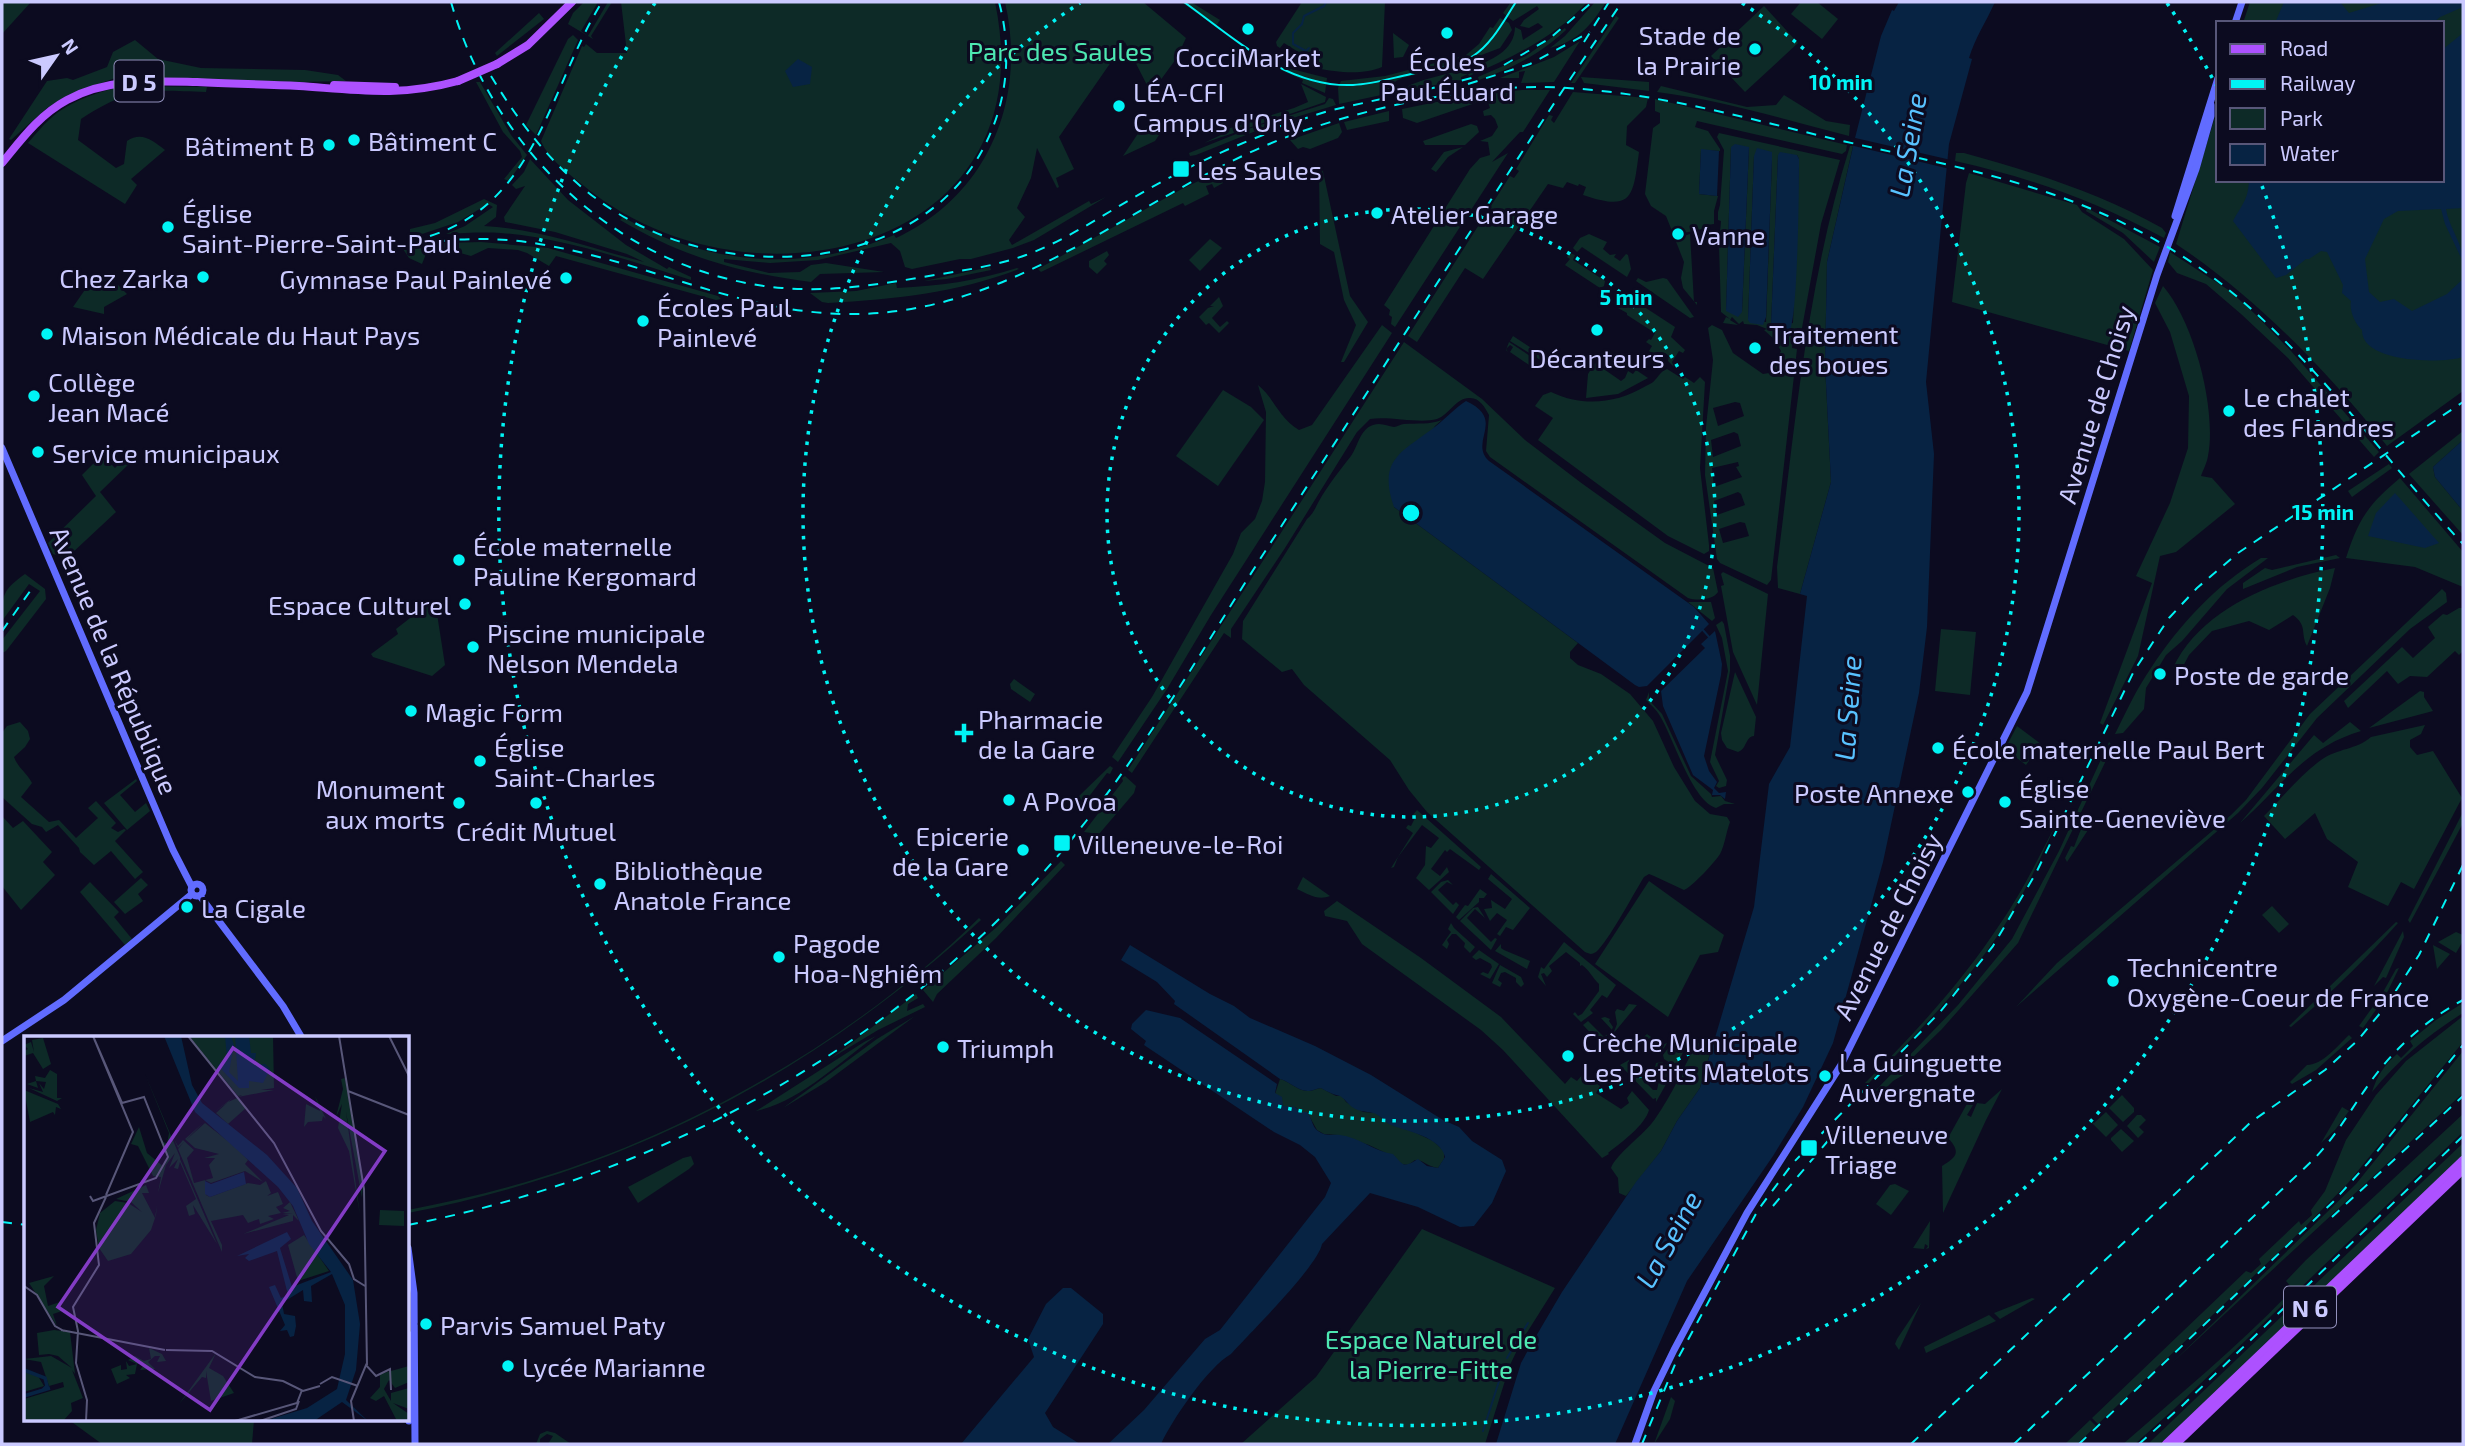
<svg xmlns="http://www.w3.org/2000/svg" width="2465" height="1446" font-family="'Exo 2',sans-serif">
<rect width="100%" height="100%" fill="#0c0b20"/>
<g fill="#0d2a27" fill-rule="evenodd">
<path d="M2 2H31L2 34Z"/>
<path d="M584 2H598L581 31 588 36 608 2H612L591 36 593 39 568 24 573 13Z"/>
<path d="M621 2H995C1047 248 758 318 593 193 578 181 548 160 541 141L582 46 584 47 586 44 597 53H627Z"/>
<path d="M1005 2H1143L1186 38 1176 59 1154 89 1150 91 1125 42 1059 137 1074 169 1056 178 1059 187 1057 188 1037 148 1031 178 1017 208 1025 217 1009 240 1012 245 1089 201 1091 204 1106 197 1034 240 1013 248 971 259H960L912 269 905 267 900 251 891 243 818 260 770 263 724 259V262L769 273 800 272 811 265 826 263 884 272 820 274 811 282C740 273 683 257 620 220L623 217C707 266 805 273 894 235L896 238C989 195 1027 98 1005 2Z"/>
<path d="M1181 2H1191L1220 20 1216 26Z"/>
<path d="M1302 2H1385L1382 67C1358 78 1310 70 1287 58L1289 56 1319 66 1298 57 1300 53 1284 43 1280 48 1277 46 1276 42Z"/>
<path d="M1511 2H1587C1556 37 1511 58 1469 76L1468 74 1461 77V80L1399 92C1426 69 1514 74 1515 27L1521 30 1523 40 1543 27 1538 23 1529 28 1520 26 1524 20 1539 9 1537 6 1513 21 1503 13Z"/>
<path d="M1595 2H1606C1591 25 1579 41 1550 48L1565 36Z"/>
<path d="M1801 2H1817L1838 19 1822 39 1791 14Z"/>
<path d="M2250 2H2463V391L2387 446C2326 370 2257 298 2176 244L2218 107V180H2442V23H2243Z"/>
<path d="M1764 6 1798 43 1745 92 1711 56Z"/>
<path d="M539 13 544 19 497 56 495 53Z"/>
<path d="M1616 16 1619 18 1575 83H1571Z"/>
<path d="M1500 18 1509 23 1512 30 1500 48 1455 65 1402 78 1396 81 1386 94 1339 104 1338 88 1341 81 1385 76 1466 55 1479 44 1490 27 1493 28Z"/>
<path d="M1565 28 1566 30C1540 54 1513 68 1479 80L1478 77 1526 56Z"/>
<path d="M1393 33 1409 45 1403 57 1394 58Z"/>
<path d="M573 35 578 40 536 135 526 125 568 39Z"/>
<path d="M135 40 158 59 201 68 305 70 338 75 346 81 300 82 118 77 68 95 47 108 11 140 9 139 47 81 67 78 73 80 107 67 113 52Z"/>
<path d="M1580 41 1554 82 1521 83 1525 71 1519 72V78H1500L1554 57Z"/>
<path d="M1284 67 1327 78 1325 93 1302 83 1303 80 1281 70Z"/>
<path d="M1581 77 1649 82V91L1584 83Z"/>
<path d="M476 82H480L511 135 527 155 509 181 504 179 522 157 520 151 503 132Z"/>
<path d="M1301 84 1326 97 1325 102 1204 143 1225 133 1224 130 1294 108 1308 102Z"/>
<path d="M125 86 207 87 206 92C148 90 131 86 81 119L78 140 116 168 124 164 127 141C142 131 153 141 165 150L131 179 137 185 125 204 28 143C35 135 42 126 50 119 69 101 100 91 125 86Z"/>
<path d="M1661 86 1747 107 1776 105 1784 95 1826 121 1850 125 1849 136C1786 120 1722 100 1657 92Z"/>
<path d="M1522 90H1550L1523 132H1520L1492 162 1508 153 1395 327 1391 324 1392 317 1389 315 1390 310 1384 305 1470 169 1480 158 1490 155 1488 142 1480 141 1492 136 1498 127 1495 119 1491 115 1484 116 1483 111 1490 108 1487 99 1417 123 1403 118 1402 109 1471 95Z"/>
<path d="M1573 92 1648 98 1646 107 1627 126 1626 145 1639 152C1633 197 1633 212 1583 195L1586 187 1579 184 1578 186 1567 182 1563 188 1548 184 1483 279 1465 268 1417 342 1408 336 1510 176 1514 178 1519 171 1516 169 1549 115 1553 116 1551 120 1554 123Z"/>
<path d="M1329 98 1333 99 1336 105 1273 124 1196 155 1190 156 1189 153 1251 128 1325 104Z"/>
<path d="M1655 99 1847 145 1846 151 1842 154 1697 121 1695 127 1708 131 1720 149V151L1701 150 1699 194 1718 196 1714 211V224L1706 225V230L1702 229 1679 234 1678 232 1674 236 1666 216 1651 206 1645 194 1653 128 1660 123V113L1655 111Z"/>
<path d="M1389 111V121L1347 130 1344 122Z"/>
<path d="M1339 123 1342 132 1338 138 1310 149 1303 147 1298 149 1290 140Z"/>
<path d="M1471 124 1477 126 1479 132 1465 145H1425L1423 141Z"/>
<path d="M1146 126 1159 135 1155 141 1123 156 1141 129 1143 131Z"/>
<path d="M1719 133 1840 160 1821 224 1800 339 1793 338 1792 348 1797 349 1771 580 1767 585 1720 563 1717 559 1705 475 1706 427 1713 360 1708 328 1712 325 1722 330 1733 353 1763 374 1769 373 1781 351 1774 339 1764 330 1767 329 1757 325 1744 324 1743 321 1739 324 1732 317 1730 320 1738 325 1723 323 1726 317 1730 319 1721 312 1719 245 1721 221 1718 220V212L1720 205 1724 150 1717 137ZM1731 147H1749L1742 312 1726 311ZM1778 155H1797L1799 159 1793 323 1771 326ZM1754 156 1772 160 1766 322 1748 320ZM1735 402 1740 403 1744 416 1718 426 1713 408ZM1734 432 1738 434 1741 446 1713 457 1711 440ZM1738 462 1739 466 1736 467 1742 477 1714 487 1712 468ZM1738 492 1741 494 1745 505 1717 515 1714 501ZM1740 522 1745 523 1749 536 1723 543 1719 529Z"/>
<path d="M1850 146H1853L1827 262 1825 364 1831 482 1800 594 1778 588 1777 567C1795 426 1807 282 1850 146Z"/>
<path d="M1463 147 1448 157 1436 172 1431 169 1444 152Z"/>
<path d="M1956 153H1964C2033 172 2099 193 2162 228L2166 233 2164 238C2094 201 2032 178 1955 161Z"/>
<path d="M530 159 568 200 626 245 667 269 669 267 691 277V280C630 261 565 238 501 233 483 232 464 233 446 234L465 226 493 207 488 204 458 222 410 238V229L435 223 484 199 497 205 496 217 484 226C540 229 590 248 644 262L627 254 555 232 505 222 504 217 525 186 516 189 512 185 524 172Z"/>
<path d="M1322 167 1350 296 1368 322 1344 362H1341L1356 325 1344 300 1334 252 1320 244 1319 169Z"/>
<path d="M1217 172 1223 183 1214 188 1212 184 1206 186 1209 194 1185 206 1183 203 1041 272 1038 269 1180 190Z"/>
<path d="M1969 173 2077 205 2082 212 2124 239 2153 270 2129 351 1952 302 1966 183Z"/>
<path d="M2087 208 2160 247 2154 262 2123 233 2086 211Z"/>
<path d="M1589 234 1607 242 1603 249 1610 255 1616 254 1614 257 1620 261 1626 254 1628 255 1631 269 1627 277 1582 247 1577 252 1573 248 1580 238Z"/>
<path d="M1690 234 1694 302H1697V305L1683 288 1681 278 1684 262 1675 239Z"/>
<path d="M1210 239 1222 248 1200 271 1189 260Z"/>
<path d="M481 242 548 248 718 296 721 299 716 300 556 256 549 266 527 253 518 250 488 248 471 256 453 251 426 254 422 264 409 258 403 249 446 243Z"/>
<path d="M1107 251 1109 255 1104 261 1107 264 1097 274 1089 267V261Z"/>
<path d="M2170 252 2230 291 2255 314 2291 351 2379 452 2374 457 2288 358 2241 314 2206 284 2177 273 2168 262Z"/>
<path d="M1570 253 1575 255 1573 260 1605 281 1604 286 1600 288 1565 265 1570 259 1567 257Z"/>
<path d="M990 267 991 270 947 279 924 281Z"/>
<path d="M1017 268 1019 269C956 293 895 299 828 303L822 302 810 293 856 291 896 283 897 288C940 286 976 281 1017 268Z"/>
<path d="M103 277 114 288 118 285 127 294 104 307V314L73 307 91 281 96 284Z"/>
<path d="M1638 278 1646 282 1663 278 1667 279 1694 317 1690 318 1636 281Z"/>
<path d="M2163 286C2194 322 2217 409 2208 456 2207 463 2203 470 2201 476L2212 478 2235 504 2176 552 2160 556 2138 656 2103 725 2100 723 2152 583 2136 576 2170 503 2188 448 2189 396 2170 332 2155 303Z"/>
<path d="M1626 295 1675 327 1671 337 1685 350 1683 353 1679 351 1672 362 1674 367 1668 361 1669 356 1665 353 1661 359 1649 351 1652 346 1646 342 1649 339 1651 340 1655 333 1627 315V313L1618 308 1619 305 1616 303 1620 297 1623 299Z"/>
<path d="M1219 297 1223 306 1212 318 1220 327 1227 321 1229 323 1219 333 1209 323 1206 325 1199 317 1208 308 1214 306H1210Z"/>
<path d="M1382 325 1392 333 1211 615 1167 689 1118 762 1112 757 1152 697 1233 554 1241 533 1255 519 1262 501 1265 482 1266 412 1258 385C1275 399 1278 417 1299 430L1312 425Z"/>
<path d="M1513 336 1536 351 1535 353 1543 357 1542 361 1510 341Z"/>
<path d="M1404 342 1482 399 1525 440 1580 482 1665 543 1713 568 1718 592C1713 600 1697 601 1688 598L1490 457 1486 451 1489 415C1485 407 1479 397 1469 398 1456 398 1449 415 1437 419 1420 424 1390 416 1370 419L1357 432 1285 548 1231 629V638L1224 633 1132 773 1128 770Z"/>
<path d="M1509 342 1536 360 1532 367 1510 352 1513 347 1510 345 1506 349 1508 352 1506 350Z"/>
<path d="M1595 363 1621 381 1625 378 1628 371 1633 374 1636 370 1648 378 1618 394 1586 398 1588 374Z"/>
<path d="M1667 369 1683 379 1685 377 1694 383 1700 377 1705 382 1700 468 1709 545V551L1704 554 1668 536 1538 440 1553 418 1535 406 1543 395 1551 392C1583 407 1615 404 1646 386 1649 384 1653 383 1655 380 1660 375 1660 372 1667 369Z"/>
<path d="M1223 390 1251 407 1264 420 1218 486 1176 456Z"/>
<path d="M1442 420 1435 426 1394 507 1578 643 1570 652V658L1578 665 1601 674 1630 694 1653 721 1674 767 1695 801 1710 814 1727 817 1730 822C1726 832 1725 845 1720 854 1716 861 1691 888 1684 890L1654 876 1649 874 1644 877C1634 893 1608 942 1596 952 1591 955 1590 954 1585 952L1427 812 1409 790 1390 760 1304 685 1292 669 1282 672 1242 639 1243 621 1307 519C1314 513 1315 508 1319 501 1328 485 1340 470 1351 456 1358 446 1360 429 1373 425 1381 422 1387 426 1394 427 1397 427 1401 424 1404 424 1418 423 1429 425 1442 420Z"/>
<path d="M2463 431V440L2433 467 2435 477 2463 511V535L2409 474Z"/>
<path d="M102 455 115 468 128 455 133 460 100 492 116 512 71 554 62 557 53 554 48 543 96 496 82 475Z"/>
<path d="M2389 464 2392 468 2352 497 2348 491Z"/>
<path d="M2400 478 2463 552V587L2415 567 2346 558C2359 518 2368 505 2400 478Z"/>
<path d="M2336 555 2340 558 2297 567 2243 589V583L2265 568 2272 570Z"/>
<path d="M2261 558H2268L2227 589 2182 641 2166 655 2146 688 2144 709 2123 733 2115 734C2126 712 2137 688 2151 668 2180 624 2216 585 2261 558Z"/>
<path d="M2335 568 2330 588 2307 646C2300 633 2308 626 2293 615L2269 630 2249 621 2212 631 2189 655 2180 672 2173 668C2200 609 2275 580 2335 568Z"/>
<path d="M1723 572 1768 594 1757 705 1733 652 1721 586 1724 585 1721 574Z"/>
<path d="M25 574 45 589 46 599 6 651 2 653V640L40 591 29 584 2 621C2 594 3 590 25 574Z"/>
<path d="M2442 589 2446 593 2447 602 2410 629 2317 718 2262 788 2238 813 2016 1007 2057 963 2231 815 2246 800 2310 714Z"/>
<path d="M432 601H435L445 665 432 676 373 657 371 654 398 634 396 629Z"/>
<path d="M1688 602H1711L1715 618 1712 621Z"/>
<path d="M2459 608H2463V651L2459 655 2455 651 2427 677 2410 676 2398 684 2387 671 2348 708 2344 701 2402 647 2413 658 2435 638 2428 627 2443 614 2447 615Z"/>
<path d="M1722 621 1724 624 1730 656V671L1715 755 1727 780 1726 786 1719 788 1716 786 1719 781 1710 762 1728 671 1722 638 1716 625Z"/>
<path d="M1941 629 1976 632 1970 695 1935 691Z"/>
<path d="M1735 672 1756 717 1754 736C1745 737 1747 749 1738 752L1727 748 1722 740 1721 733Z"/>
<path d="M1014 679 1035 694 1030 702 1011 689 1010 684Z"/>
<path d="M2420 691 2424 692V697L2433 711 2369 728Z"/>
<path d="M1649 692V700L1662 714 1691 776 1711 794 1712 797 1721 796 1725 801 1735 804H1724L1716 808C1692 801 1673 737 1660 716 1656 709 1651 705 1646 700Z"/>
<path d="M20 722 28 731 30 739 25 747 14 757C18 768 27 773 32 783L21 797 49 822 59 820 76 838 98 818 88 808 96 801 116 823 111 828 118 832 124 829 126 830 115 841 143 872 135 879 111 851 94 865 80 852 79 848 58 825 46 832 42 827 32 824 2 797V733L7 726Z"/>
<path d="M2350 722 2361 731C2304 748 2282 786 2240 823L2314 735 2323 743Z"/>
<path d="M2425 725 2421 734 2410 740V747L2417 755 2433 751 2462 798 2414 889 2401 882 2388 906 2348 887 2358 862 2327 839 2315 813 2285 839 2264 816C2282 798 2300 775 2321 760 2338 748 2356 750 2371 737Z"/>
<path d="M2017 726 2041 744 2026 765 2005 749Z"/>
<path d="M2109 742 2113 746 2018 943 1942 1029 1907 1063 1910 1071 1893 1081 1880 1094 1875 1091 1958 1005 2012 939 2059 851Z"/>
<path d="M1110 766 1113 768 1110 774 1107 773 1084 803 1077 798Z"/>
<path d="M1125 776 1136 786 1134 793 1099 834 1084 832 1123 781 1122 778Z"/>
<path d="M136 779 137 781 120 795 135 812 146 803 150 811 127 830 104 803Z"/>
<path d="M1417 810 1481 867 1479 870 1450 849 1447 852 1445 850 1431 869 1440 876 1447 867 1449 872 1429 890 1416 878 1425 865 1426 846 1431 848 1439 838 1422 825 1398 857 1394 867 1391 868 1413 833 1406 828 1408 825 1411 826 1415 818 1412 816Z"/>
<path d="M2463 812V823L2410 923 2408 920Z"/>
<path d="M2 816 13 828 23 821 52 852 43 862 55 875 21 910 2 886Z"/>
<path d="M2057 822C2040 859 2023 898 2000 932 1963 988 1915 1035 1869 1083H1865C1914 1034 1962 982 2000 924 2022 892 2039 857 2057 822Z"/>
<path d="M2083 824 2088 830 2067 862 2065 858 2071 846 2074 847Z"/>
<path d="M1061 861 1065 865 996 938 937 994 933 1002 923 990 998 926Z"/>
<path d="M1491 874 1530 908 1513 930 1506 927 1500 936 1497 934 1507 920 1497 913 1490 921 1484 909 1492 908 1491 900 1505 909 1512 899 1488 879Z"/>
<path d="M1303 877 1330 896C1318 901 1308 894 1297 889Z"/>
<path d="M141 878 148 885 138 894 143 901 125 914 114 902Z"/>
<path d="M1448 880 1453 885 1447 882 1438 890 1453 905 1456 902 1459 905 1453 914 1431 892 1441 882Z"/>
<path d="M1649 881 1724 935 1718 952 1700 955 1668 1017 1595 964Z"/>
<path d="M90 882 119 912 114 917 132 939 125 945 80 892Z"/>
<path d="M1480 889 1487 894 1484 898H1479V902L1459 920 1456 917 1465 905 1468 906Z"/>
<path d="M1337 901 1421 958 1501 1017 1565 1084 1571 1077 1577 1081 1583 1074 1600 1086 1596 1093 1621 1109 1629 1103 1627 1098 1632 1091 1649 1110C1645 1125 1622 1142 1608 1153L1609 1154 1602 1158 1503 1050 1481 1030 1362 944 1347 921 1325 916 1324 911Z"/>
<path d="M2272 906 2289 924 2279 933 2262 915Z"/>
<path d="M1478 907 1485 918 1475 909 1467 918 1491 942 1495 938 1497 939 1491 950 1460 921 1473 908Z"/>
<path d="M979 918 981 920C814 1073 630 1170 408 1213V1210C453 1201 498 1191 542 1177 696 1131 865 1031 979 918Z"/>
<path d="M2396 922 2398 923C2365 960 2329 995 2291 1027L2289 1026Z"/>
<path d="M1451 923 1454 928 1475 947 1470 953 1464 947 1465 943 1456 934H1452L1447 940 1449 944 1447 949 1442 945 1451 932 1448 929Z"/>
<path d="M2403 931 2404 937 2386 978 2383 977 2374 986Z"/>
<path d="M2456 932 2463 935V941L2456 953 2438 942Z"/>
<path d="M1564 942 1616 985 1607 998 1602 995 1590 1010 1593 1013 1581 1022 1573 1014 1575 1012 1578 1016 1582 1014 1599 991V984C1592 977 1590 971 1582 965L1580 966V963L1566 952 1549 966 1552 971 1547 977 1544 973 1541 974 1546 986 1538 977 1541 967 1544 969Z"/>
<path d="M1501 944V948L1504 950 1530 961 1527 969 1495 951Z"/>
<path d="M2433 945 2450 954 2437 969Z"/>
<path d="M1479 950 1499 964 1490 979 1480 974 1483 972 1488 974 1492 967 1491 964 1480 958 1476 960 1472 957Z"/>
<path d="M1500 965 1521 977 1524 984 1521 987 1516 982V978L1505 972 1501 973 1498 980 1502 983 1500 987 1492 983Z"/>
<path d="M2399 968 2385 997 2363 1028 2359 1026 2382 994 2396 969Z"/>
<path d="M916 994 918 998 908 1004 907 1011 923 1004 925 1007 878 1030 830 1059Z"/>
<path d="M2463 1003V1013C2429 1034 2398 1060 2372 1092 2377 1076 2384 1065 2397 1054L2401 1058 2413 1046 2410 1041 2436 1020Z"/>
<path d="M1629 1004 1637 1005 1613 1034 1617 1024 1615 1012 1617 1009 1624 1011Z"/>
<path d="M915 1016 826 1082 783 1108 877 1039Z"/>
<path d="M2463 1016V1042L2348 1183 2303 1229 2098 1424 2092 1418 2246 1271 2251 1273 2261 1264 2259 1259 2299 1221 2301 1225 2312 1215 2311 1210 2325 1191 2346 1140 2376 1095 2406 1061Z"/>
<path d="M1605 1017 1610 1019 1609 1021 1613 1027 1611 1032 1599 1042 1583 1025 1588 1021 1604 1037 1612 1030 1601 1018Z"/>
<path d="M1647 1034 1662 1045 1667 1043 1660 1055 1652 1045 1641 1039Z"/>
<path d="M2349 1035 2352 1038 2316 1070 2292 1084 2290 1082 2307 1065C2323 1065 2338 1045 2349 1035Z"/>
<path d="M876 1036C839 1062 801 1101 756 1111L864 1042Z"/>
<path d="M1683 1039 1688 1042 1676 1067 1664 1059 1663 1055 1669 1047 1676 1049 1681 1042 1680 1041Z"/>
<path d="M1697 1042 1711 1050 1700 1088 1677 1121 1661 1151 1626 1196 1619 1193 1618 1178 1611 1168C1616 1154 1644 1135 1655 1119 1672 1095 1684 1067 1697 1042Z"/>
<path d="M2463 1051V1093L2172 1363 2356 1184Z"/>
<path d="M1629 1060V1065L1653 1090H1657L1659 1081 1663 1077 1659 1070 1654 1072 1656 1063 1662 1062 1674 1070 1656 1102V1098L1653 1099 1620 1065Z"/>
<path d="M1280 1079C1289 1081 1299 1092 1309 1091 1313 1091 1317 1088 1321 1088L1336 1096H1342L1346 1102 1363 1112 1376 1113 1388 1123 1414 1132 1433 1141 1444 1151V1159L1438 1168C1428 1167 1424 1160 1415 1160L1408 1165 1402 1164 1390 1155 1369 1145 1337 1135 1324 1134 1317 1130 1307 1112H1301L1295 1107H1284L1275 1094Z"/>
<path d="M2002 1089 1986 1120 1943 1213 1942 1166C1957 1157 1961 1152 1948 1138L1968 1102 1973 1105 1967 1115 1971 1117 1977 1103 1985 1104Z"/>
<path d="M2122 1095 2134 1108V1112L2123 1122 2109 1108Z"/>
<path d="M2342 1107 2349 1111 2335 1130 2321 1143Z"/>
<path d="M2106 1112 2118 1125 2106 1137 2090 1121 2094 1123Z"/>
<path d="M2463 1114V1132L2175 1408 2135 1444H2123C2180 1394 2240 1345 2293 1289L2286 1281 2306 1260Z"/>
<path d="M2137 1115H2141L2146 1120 2139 1127 2144 1132 2138 1138 2127 1126Z"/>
<path d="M2121 1129 2134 1141 2122 1152 2111 1140V1138Z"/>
<path d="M2463 1143V1155L2189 1418 2160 1444H2148Z"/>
<path d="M691 1156 694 1164 689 1169 638 1203 628 1187 683 1158Z"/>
<path d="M1895 1184 1909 1191 1891 1215 1876 1204 1890 1185Z"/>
<path d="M1930 1221 1929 1248 1926 1249 1928 1246 1925 1244 1924 1249 1913 1248Z"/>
<path d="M1422 1229 1555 1288 1521 1342 1510 1365 1485 1444H1241L1316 1377Z"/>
<path d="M2032 1298 2035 1299 2000 1319 1994 1313Z"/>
<path d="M1921 1303 1899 1350 1895 1344 1897 1339Z"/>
<path d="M1989 1315 1996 1321 1926 1353 1924 1347Z"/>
<path d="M1671 1397 1675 1401 1670 1419 1654 1444Z"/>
<path d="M69 1420H254L252 1444H102Z"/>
<path d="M2090 1420 2096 1426 2077 1444H2065Z"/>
<path d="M547 1431 555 1433 571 1444H548L553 1436 547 1434 540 1439V1444H536L540 1434Z"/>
</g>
<g fill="#072343">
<path d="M1899 2H1995C1986 22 1975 38 1969 58L1972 59 1949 144 1926 382 1934 454 1927 627 1919 693 1883 862 1833 1043 1803 1107 1773 1156 1687 1281 1615 1444H1496L1521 1363 1532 1343 1562 1292 1636 1182 1661 1151 1677 1121 1700 1088 1754 907 1769 784 1790 747 1807 596 1800 594 1831 482 1825 364 1827 262 1855 138 1881 36 1892 10 1894 11Z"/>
<path d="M2284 2H2340L2349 13 2385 2H2463V7L2440 17 2433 23H2275Z"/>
<path d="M2463 33V208L2446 209C2449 228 2463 243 2463 262L2445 224 2441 209 2398 211 2384 219 2365 259 2369 292 2380 302 2394 299 2412 311 2447 294 2463 279V357C2441 364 2361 363 2362 330 2355 324 2349 310 2351 301L2342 293 2343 285 2327 252 2321 251 2309 259H2306L2286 275 2276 278 2233 221C2242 204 2248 201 2249 180H2442V50Z"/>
<path d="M798 59 812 67 810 84 793 87 785 71Z"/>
<path d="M1735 144 1749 147 1742 312 1738 317 1726 311 1731 147Z"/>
<path d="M1757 148 1772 152V160L1766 317 1763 325 1750 323 1748 320 1754 156Z"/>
<path d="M1701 149 1719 151 1717 196 1699 194Z"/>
<path d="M1780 152 1797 155 1799 159C1799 184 1798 320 1789 332L1772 329 1771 326 1778 155Z"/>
<path d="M1466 401C1507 420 1468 441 1489 461L1694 607 1709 624 1647 686 1639 687 1635 685 1394 507C1377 458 1403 452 1436 426 1446 418 1455 408 1466 401Z"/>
<path d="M2463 440V511L2435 477 2433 467Z"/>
<path d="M2395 493 2439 543 2425 548 2368 536 2376 513Z"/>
<path d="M1715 631 1722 664 1721 675 1704 756 1709 771 1717 782 1714 788 1719 793 1726 792 1725 799 1720 795H1712L1713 790 1693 775 1663 706 1661 691 1705 648 1701 644Z"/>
<path d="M1130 945 1210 994 1234 1006 1250 1018 1315 1046 1371 1075 1443 1120 1459 1127 1472 1141 1502 1160 1506 1171 1492 1203 1474 1226 1460 1227 1418 1207 1370 1193 1322 1244C1318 1266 1249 1334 1231 1354 1208 1367 1172 1420 1161 1444H1108L1144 1410 1205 1339 1220 1330 1325 1197 1331 1183 1315 1157 1300 1145 1274 1132 1144 1045 1146 1041 1131 1029 1132 1024 1146 1010 1180 1018 1277 1084 1275 1093 1282 1097 1283 1106 1295 1107 1301 1112H1307C1312 1118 1312 1127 1318 1131 1326 1137 1333 1134 1340 1135 1358 1137 1376 1152 1393 1154 1404 1166 1403 1168 1418 1159L1427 1166 1438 1168 1445 1157C1441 1137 1406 1131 1391 1125 1384 1122 1380 1114 1373 1113 1365 1111 1359 1112 1352 1107 1348 1104 1344 1098 1340 1096 1332 1094 1328 1092 1321 1088 1317 1088 1313 1091 1309 1091 1299 1092 1289 1081 1280 1079L1174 1004 1175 1001 1157 982 1121 960Z"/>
<path d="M1063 1288H1071L1103 1314V1324L1045 1413 1053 1427 1080 1444H961L1034 1357 1028 1339 1046 1304Z"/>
</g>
<path fill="#0c0b20" d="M1851 137 1951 160 1950 169 1850 145Z"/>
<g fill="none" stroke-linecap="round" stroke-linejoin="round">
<g stroke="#072343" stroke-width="2">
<path d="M1309 48 1306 51 1293 44V33L1302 24 1304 16 1324 6 1326 2"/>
<path d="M1702 629 1710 638"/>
<path d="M1507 1358 1528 1323"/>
<path d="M1483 1431 1501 1375"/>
</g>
<g stroke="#616cff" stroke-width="7">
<path d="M2235 23 2242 2"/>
<path d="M2175 216 2218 78"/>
<path d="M2 448 173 850 192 887"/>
<circle cx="197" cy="890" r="6"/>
<path d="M200 896 283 1006 302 1038"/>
<path d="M2 1041 64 1000 192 894"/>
<path d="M408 1248 414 1293 415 1444"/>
<path d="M409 1421 411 1335"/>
<path d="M1635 1444 1654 1391 1674 1350 1747 1213 1841 1065 2027 692 2157 275 2196 169 2211 116V105"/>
</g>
<g stroke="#ad51ff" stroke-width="8">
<path d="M497 64 528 45 572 2"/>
<path d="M334 85 395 87"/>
<path d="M2 163C21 140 39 115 67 100 108 78 152 81 197 82 231 84 265 84 299 86 357 90 400 97 458 81"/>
<path d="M2166 1444 2463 1160"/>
<path d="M2176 1444 2463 1170"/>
</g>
<path stroke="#00f4f5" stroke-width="2" d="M1184 2C1234 38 1287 88 1353 85 1373 84 1392 78 1411 74 1431 69 1455 67 1473 56 1492 44 1504 20 1516 2"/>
<g stroke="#00f4f5" stroke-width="2" stroke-dasharray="10 9" stroke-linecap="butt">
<path d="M451 2C494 152 622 274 782 288 830 292 876 285 923 277 958 271 993 267 1026 255 1064 241 1098 218 1133 198 1177 172 1223 150 1271 132"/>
<path d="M1584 42 1609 2"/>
<path d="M1504 65 1549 39 1592 2"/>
<path d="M491 76C529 139 576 195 643 227 762 284 940 264 993 127 1009 86 1010 43 999 2"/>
<path d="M1468 84 1530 64 1590 32"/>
<path d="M1425 90 1475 77"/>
<path d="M1262 132 1328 111 1390 97"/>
<path d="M430 236C538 202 549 87 602 2"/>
<path d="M403 247C448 238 494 236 539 244 668 265 768 331 905 310 1053 287 1167 176 1309 129 1377 106 1471 86 1543 87 1642 89 1738 116 1834 139 1973 171 2097 190 2215 279 2312 353 2381 456 2463 544"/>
<path d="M2 631 33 587"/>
<path d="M1773 1206 1832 1136"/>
<path d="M2332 1217 2463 1096"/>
<path d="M2 1222 26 1225"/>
<path d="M408 1225C670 1174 922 1033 1087 820 1157 731 1213 631 1275 536 1390 358 1503 177 1622 2"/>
<path d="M1642 1444 1676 1362 1758 1210 1793 1163 1940 1012 1993 946 2036 873 2134 671 2169 618 2197 588 2238 553 2463 402"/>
<path d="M1911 1444 2251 1122 2325 1070 2358 1040 2386 1006 2419 955 2463 865"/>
<path d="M2014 1444 2314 1159C2338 1134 2354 1104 2374 1077 2398 1045 2428 1019 2463 1000"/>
<path d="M2079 1444 2333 1202 2368 1163 2463 1045"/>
<path d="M2139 1444 2184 1404 2463 1136"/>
</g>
<path stroke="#ad51ff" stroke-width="8" d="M458 81 497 64"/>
</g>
<g fill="none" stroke="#00f4f5" stroke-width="3.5" stroke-dasharray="3.5 7">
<circle cx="1411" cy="513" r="304"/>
<path d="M1742 3A608 608 0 1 1 1080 3"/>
<path d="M2167 3A912 912 0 0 1 2216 85M2262 186A912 912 0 1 1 655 3"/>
</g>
<g fill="#00f4f5" stroke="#0c0b20" stroke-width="2.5">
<circle cx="1248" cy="29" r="7"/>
<circle cx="1447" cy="33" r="7"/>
<circle cx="1755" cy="49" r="7"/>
<circle cx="1119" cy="106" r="7"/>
<circle cx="354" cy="140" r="7"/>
<circle cx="329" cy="145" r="7"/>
<rect x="1172" y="160" width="18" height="18" rx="3.5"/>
<circle cx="1377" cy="213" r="7"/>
<circle cx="168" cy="227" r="7"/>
<circle cx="1678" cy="234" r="7"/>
<circle cx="203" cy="277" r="7"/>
<circle cx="566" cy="278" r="7"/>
<circle cx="643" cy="321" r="7"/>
<circle cx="1597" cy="330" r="7"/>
<circle cx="47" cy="334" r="7"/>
<circle cx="1755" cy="348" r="7"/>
<circle cx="34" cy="396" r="7"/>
<circle cx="2229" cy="411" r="7"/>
<circle cx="38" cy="452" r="7"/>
<circle cx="459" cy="560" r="7"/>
<circle cx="465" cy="604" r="7"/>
<circle cx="473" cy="647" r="7"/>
<circle cx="2160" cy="674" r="7"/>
<circle cx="411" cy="711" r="7"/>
<path d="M960.5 722.5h7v7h7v7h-7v7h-7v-7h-7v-7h7z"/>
<circle cx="1938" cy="748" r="7"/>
<circle cx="480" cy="761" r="7"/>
<circle cx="1968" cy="792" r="7"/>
<circle cx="1009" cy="800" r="7"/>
<circle cx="2005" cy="802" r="7"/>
<circle cx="459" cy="803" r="7"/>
<circle cx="536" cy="803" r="7"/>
<rect x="1053" y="834" width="18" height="18" rx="3.5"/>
<circle cx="1023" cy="850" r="7"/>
<circle cx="600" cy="884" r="7"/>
<circle cx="187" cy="907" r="7"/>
<circle cx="779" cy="957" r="7"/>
<circle cx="2113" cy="981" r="7"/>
<circle cx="943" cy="1047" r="7"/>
<circle cx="1568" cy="1056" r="7"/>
<circle cx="1825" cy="1076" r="7"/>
<rect x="1800" y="1139" width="18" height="18" rx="3.5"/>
<circle cx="426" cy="1324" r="7"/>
<circle cx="508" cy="1366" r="7"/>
</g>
<g text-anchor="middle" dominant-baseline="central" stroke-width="6" stroke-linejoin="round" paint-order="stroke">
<g fill="#0c0b20" stroke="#9291bc" stroke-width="2">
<rect x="114.5" y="60.5" width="49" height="41" rx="5"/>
<rect x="2284" y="1286.5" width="52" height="41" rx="5"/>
</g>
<g font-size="24" font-weight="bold" fill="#cbcaff">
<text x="139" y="81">D 5</text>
<text x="2310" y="1307">N 6</text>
</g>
<g font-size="26" fill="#cbcaff" stroke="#0c0b20" text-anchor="start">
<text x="1741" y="34" text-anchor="end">Stade de<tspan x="1741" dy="30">la Prairie</tspan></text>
<text x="1248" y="56" text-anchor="middle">CocciMarket</text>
<text x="1447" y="60" text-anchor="middle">Écoles<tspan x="1447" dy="30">Paul Éluard</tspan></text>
<text x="1133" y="91">LÉA-CFI<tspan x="1133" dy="30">Campus d'Orly</tspan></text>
<text x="368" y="140">Bâtiment C</text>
<text x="315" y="145" text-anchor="end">Bâtiment B</text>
<text x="1197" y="169">Les Saules</text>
<text x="182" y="212">Église<tspan x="182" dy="30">Saint-Pierre-Saint-Paul</tspan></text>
<text x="1391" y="213">Atelier Garage</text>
<text x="1692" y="234">Vanne</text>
<text x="189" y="277" text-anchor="end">Chez Zarka</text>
<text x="552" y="278" text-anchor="end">Gymnase Paul Painlevé</text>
<text x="657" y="306">Écoles Paul<tspan x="657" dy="30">Painlevé</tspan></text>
<text x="1769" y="333">Traitement<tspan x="1769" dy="30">des boues</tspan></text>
<text x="61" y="334">Maison Médicale du Haut Pays</text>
<text x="1597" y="357" text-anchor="middle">Décanteurs</text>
<text x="48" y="381">Collège<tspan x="48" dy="30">Jean Macé</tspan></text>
<text x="2243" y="396">Le chalet<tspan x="2243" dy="30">des Flandres</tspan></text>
<text x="52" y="452">Service municipaux</text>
<text x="473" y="545">École maternelle<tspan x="473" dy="30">Pauline Kergomard</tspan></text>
<text x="451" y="604" text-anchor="end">Espace Culturel</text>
<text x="487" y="632">Piscine municipale<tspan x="487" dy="30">Nelson Mendela</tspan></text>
<text x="2174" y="674">Poste de garde</text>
<text x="425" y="711">Magic Form</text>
<text x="978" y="718">Pharmacie<tspan x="978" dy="30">de la Gare</tspan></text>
<text x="494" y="746">Église<tspan x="494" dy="30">Saint-Charles</tspan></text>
<text x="1952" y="748">École maternelle Paul Bert</text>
<text x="2019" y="787">Église<tspan x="2019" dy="30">Sainte-Geneviève</tspan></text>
<text x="445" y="788" text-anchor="end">Monument<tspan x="445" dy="30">aux morts</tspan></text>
<text x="1954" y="792" text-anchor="end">Poste Annexe</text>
<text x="1023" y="800">A Povoa</text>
<text x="536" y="830" text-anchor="middle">Crédit Mutuel</text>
<text x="1009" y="835" text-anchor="end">Epicerie<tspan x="1009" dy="30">de la Gare</tspan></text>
<text x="1078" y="843">Villeneuve-le-Roi</text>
<text x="614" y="869">Bibliothèque<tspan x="614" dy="30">Anatole France</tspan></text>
<text x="201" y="907">La Cigale</text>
<text x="793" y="942">Pagode<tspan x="793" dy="30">Hoa-Nghiêm</tspan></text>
<text x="2127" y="966">Technicentre<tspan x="2127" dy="30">Oxygène-Coeur de France</tspan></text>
<text x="1582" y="1041">Crèche Municipale<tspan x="1582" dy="30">Les Petits Matelots</tspan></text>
<text x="957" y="1047">Triumph</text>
<text x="1839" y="1061">La Guinguette<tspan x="1839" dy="30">Auvergnate</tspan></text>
<text x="1825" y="1133">Villeneuve<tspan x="1825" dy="30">Triage</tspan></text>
<text x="440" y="1324">Parvis Samuel Paty</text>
<text x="522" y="1366">Lycée Marianne</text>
</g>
<g font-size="26" fill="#4de8b2" stroke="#0c0b20">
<text x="1060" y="50">Parc des Saules</text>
<text x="1431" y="1338">Espace Naturel de<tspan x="1431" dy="30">la Pierre-Fitte</tspan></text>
</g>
<g font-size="26" fill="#cbcaff" stroke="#0c0b20">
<text transform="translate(2095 404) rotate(-73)">Avenue de Choisy</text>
<text transform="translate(115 660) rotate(67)">Avenue de la République</text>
<text transform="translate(1887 926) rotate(-63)">Avenue de Choisy</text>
</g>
<g font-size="28" font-style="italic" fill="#58c2ff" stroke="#0c0b20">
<text transform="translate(1907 145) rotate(-80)">La Seine</text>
<text transform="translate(1847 708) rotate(-86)">La Seine</text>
<text transform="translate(1668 1239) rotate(-61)">La Seine</text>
</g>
</g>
<g transform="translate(24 1036)">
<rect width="385" height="385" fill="#0c0b20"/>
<path d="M165 0H249L250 52 237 54H250L214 61 218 59 214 60ZM19 2 27 28 19 33 9 17 0 20 2 36 0 15 4 13 0 9 7 6 10 16 8 4ZM26 34 33 38V62H38L33 65 5 52 19 56 15 47 20 53 22 46 12 45 14 52 3 48 12 45 11 40 21 42ZM121 38 156 121V123L193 208 169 169 171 178 165 180 162 170 172 163 156 126 154 133 150 132 154 123 145 132 151 117 142 129 134 157 137 141 129 140 114 110 107 108 115 91 123 117 140 131 144 120 138 105 143 108 145 97ZM321 42 339 147 338 162 322 76 336 179 325 115 314 92 318 68 312 81 319 53 317 43ZM0 54 34 68 37 73 32 71 31 79 29 76 6 86ZM211 60 204 66 213 62 222 72 204 88 192 77 204 66 189 77ZM291 60 302 83 299 80 298 85 284 86 280 91 282 68 296 75ZM179 87 162 104 181 87 214 113 224 124 221 128 239 146 221 135 187 147 181 144 182 159 186 161 224 147 236 149 242 145 247 157 243 160 254 156 259 168 252 171 257 177 244 180 250 183 236 188 235 183 224 187 219 179 187 185 198 209V216L154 113 160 106 154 112 150 103 154 110 159 104 170 114 163 122 170 147 189 142 185 129 191 122H180L195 118 171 112 161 103ZM122 149 125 157H118L131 182 133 169 132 179 127 194 107 218 84 225 75 212 72 194 76 177 91 165 104 167 118 176 107 166 92 163ZM266 166 275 185 269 179V185L219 198 265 179 258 178H269L258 177 266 175 259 172ZM356 174 380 175V190L355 189ZM280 199 305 235 274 245 264 209ZM30 240 20 250 24 270 36 266 38 275 29 278 33 290 5 247ZM30 294 46 296 51 338 48 334 59 362 47 367 48 375 39 385H0V363L40 351 39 346 25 350 17 326 0 323 27 320 48 332 34 320 25 318 15 319 13 297ZM125 312 138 318 142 325 133 326 136 320H131L124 326 131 333 116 334 121 327 113 328 111 338 102 339 106 342 93 348 87 333 97 329V334L103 333 102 325 105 330 113 328 104 324 111 320 120 325 127 323ZM192 317 185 332 199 340 210 357 187 365 182 335V342L178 341 155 368ZM385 330V346L371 352 365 344 360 353 367 365V357L385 352V373L369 367 385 378V385H373L360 360 352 365 346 362 356 351V338ZM0 336 14 340 20 350 0 356Z" fill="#0d2a27"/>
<path d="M140 0H157L168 49 178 67 243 119 273 152 288 185 329 244 336 288 332 334 322 364 344 385 318 366 290 385H240L283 372 313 353 321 318V269L308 238 287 250 288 266 280 265 279 254 258 267 260 278 271 280 272 290 270 300 266 301 263 294 256 295 261 289 245 251 251 249 257 262 264 259 253 215 225 225 221 222 225 218 213 220 263 196 267 203 256 212 268 251 307 236 285 208 269 170 254 151 171 76ZM201 0H207L210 9 205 36 214 45 211 0H225L227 17H232L230 29 241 28 246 33 239 47 225 45V52H215L199 35 194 29 203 22ZM220 136 222 148 186 161 181 158V145L187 148Z" fill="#072343"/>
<path fill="none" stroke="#072343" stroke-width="3.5" d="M0 334 21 342 23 350 19 354M0 360 26 352"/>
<path fill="none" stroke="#585779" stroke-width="2" d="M69 0 109 96 82 159M164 0 250 107 297 195 325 228 330 243 341 250M315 0 340 153 343 329M365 0 385 40M324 55 385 79M66 160 69 165 132 142 144 121 120 61 98 67 69 0M0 250 13 259 31 290 40 295M37 294 141 314M142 314 188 315 231 341 259 345 279 355 296 350M296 348 308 341 334 350M62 385 63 364 52 327 54 295 49 271 75 229 70 187 82 161M211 385 273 367 278 354M236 385 272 373 275 365M330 385 327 365 342 329 352 340 366 333 367 354"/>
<path fill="#833cc5" fill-opacity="0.15" stroke="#833cc5" stroke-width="3.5" d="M209 12 361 115 186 374 34 271Z"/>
<rect width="385" height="385" fill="none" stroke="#cbcaff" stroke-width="3.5"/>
</g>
<circle cx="1411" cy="513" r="10" fill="#00f4f5" stroke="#0c0b20" stroke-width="3.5"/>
<g font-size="21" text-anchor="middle" font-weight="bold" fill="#00f4f5" stroke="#0c0b20" stroke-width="6" stroke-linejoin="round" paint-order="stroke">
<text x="1841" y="90">10 min</text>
<text x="1626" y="305">5 min</text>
<text x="2323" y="520">15 min</text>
</g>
<rect width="2465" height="1446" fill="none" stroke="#cbcaff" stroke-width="7"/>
<rect x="2216" y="21" width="228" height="161" fill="#0c0b20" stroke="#585779" stroke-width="2"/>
<rect x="2230" y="44" width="35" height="10" fill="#ad51ff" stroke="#585779" stroke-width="2"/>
<text x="2280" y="56" font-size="21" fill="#cbcaff">Road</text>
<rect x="2230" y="79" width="35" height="10" fill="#00f4f5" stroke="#585779" stroke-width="2"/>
<text x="2280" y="91" font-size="21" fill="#cbcaff">Railway</text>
<rect x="2230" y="108" width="35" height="21" fill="#0d2a27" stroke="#585779" stroke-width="2"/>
<text x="2280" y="126" font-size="21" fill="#cbcaff">Park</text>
<rect x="2230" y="144" width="35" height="21" fill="#072343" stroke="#585779" stroke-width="2"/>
<text x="2280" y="161" font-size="21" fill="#cbcaff">Water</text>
<g transform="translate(56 56) rotate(56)" stroke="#0c0b20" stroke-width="5" paint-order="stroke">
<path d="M0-5L12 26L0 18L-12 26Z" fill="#cbcaff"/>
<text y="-10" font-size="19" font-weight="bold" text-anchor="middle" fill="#cbcaff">N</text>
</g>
</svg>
